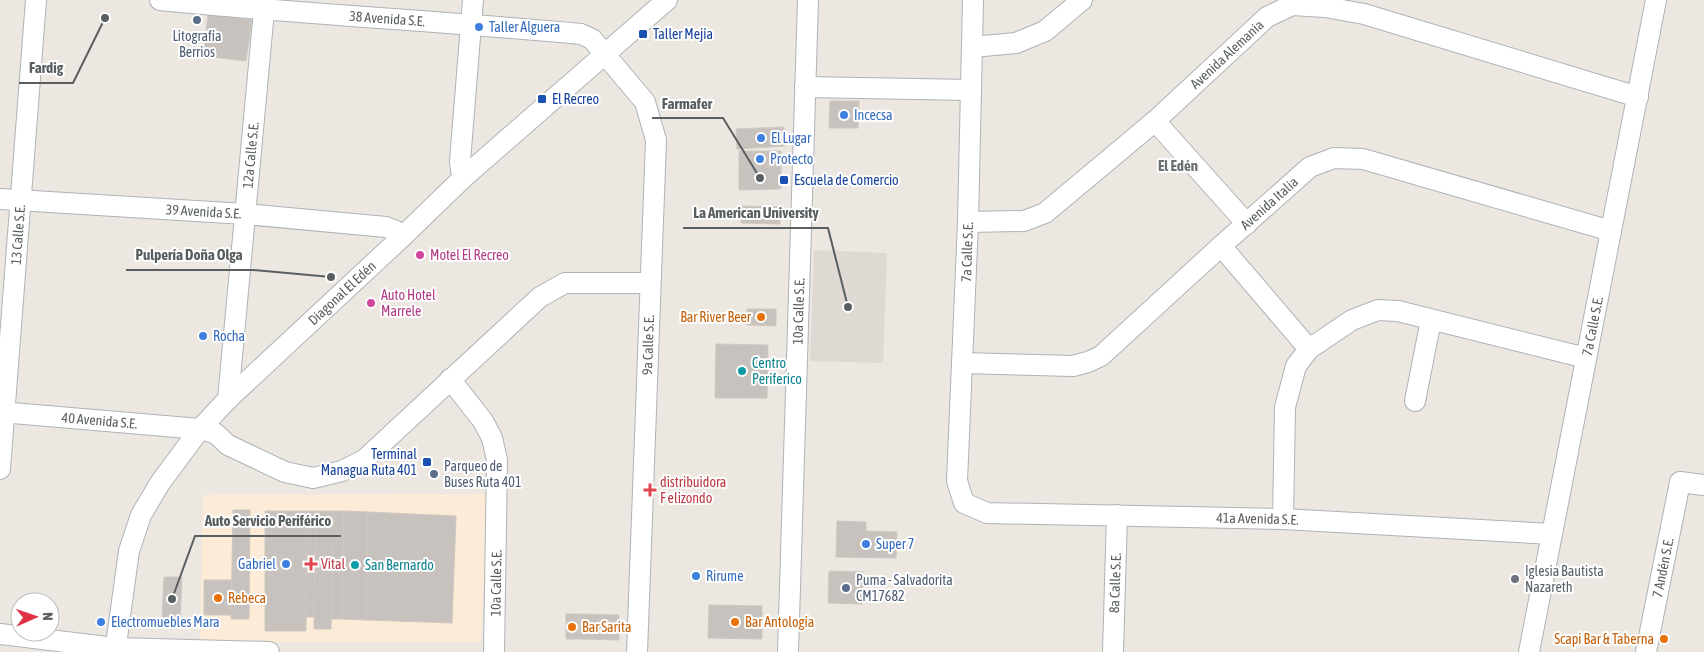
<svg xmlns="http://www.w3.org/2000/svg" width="1704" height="652" font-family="'Asap Condensed',sans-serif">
<rect width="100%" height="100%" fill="#ece7e1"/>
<path fill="#fcebd6" d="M488 494 481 642H200L203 495Z"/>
<path fill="#ded9d2" d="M814 250 887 253 883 363 810 361Z"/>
<g fill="#c7c2be" stroke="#d0c8c0">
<path d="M208 15 252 20 246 61 203 56Z"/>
<path d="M830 101H859L858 128H829Z"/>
<path d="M784 127 785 146 737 149 736 129Z"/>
<path d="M739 151H781V166L739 167Z"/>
<path d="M781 166V189L739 190V167Z"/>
<path d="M741 206 780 207V224L741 223Z"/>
<path d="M747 309H776V326L747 325Z"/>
<path d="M716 344 768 345 767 398H715Z"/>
<path d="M233 510H250L249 619H231Z"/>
<path d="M265 511H307L306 631H265Z"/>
<path d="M307 511H316L314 617H306Z"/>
<path d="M316 511H334L331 629H314Z"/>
<path d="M334 511H344L342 619H331Z"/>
<path d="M344 511 368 512 366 620 342 619Z"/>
<path d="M368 512 456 516 452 623 366 620Z"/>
<path d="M837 521 866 522V531L897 532 896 558 836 557Z"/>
<path d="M829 571 863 572 862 604 828 603Z"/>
<path d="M164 577H182L180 621 162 620Z"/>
<path d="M204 580H231L232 615H204Z"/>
<path d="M709 605 762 606V639L708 638Z"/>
<rect x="566" y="614" width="13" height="25"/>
<path d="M579 614 619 615V640L579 639Z"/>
</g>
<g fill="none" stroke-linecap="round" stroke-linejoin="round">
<g stroke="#afb3b6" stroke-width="22">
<g id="minor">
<path id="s1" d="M160 0C300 14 441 21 581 34L592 39 645 102 656 140 637 652"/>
<path id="s2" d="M973 0 968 222 957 481 964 503 987 513 1283 519 1552 534"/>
<path d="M972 47 1016 43 1045 31 1082 0"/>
<path d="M805 87 971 90"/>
<path d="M1155 121 1247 224"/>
<path d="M464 177 461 170 460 161 473 0"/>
<path id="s3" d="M0 199 245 214 386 227 396 231 402 237"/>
<path id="s4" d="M968 222 1024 221 1045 213 1155 121 1267 17 1292 5 1325 7 1364 14 1638 97"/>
<path d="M1221 246 1309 349"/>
<path id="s5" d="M962 363 1073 366 1088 362 1101 356 1221 246 1310 167 1334 158 1363 159 1611 231"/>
<path d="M450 379 483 421 492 438 497 460 494 652"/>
<path id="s6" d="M228 399 265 0"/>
<path d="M1415 401 1431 320"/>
<path id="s7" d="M0 412 200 429 215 433 228 445 285 472 313 478 342 471 364 460 540 297 565 283H650"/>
<path id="s8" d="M0 469 36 0"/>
<path d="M1283 519 1285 407 1296 366 1309 349 1352 320 1378 310 1398 311 1586 358"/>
<path d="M0 634 115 648 269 652"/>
<path id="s9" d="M115 652 129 551 141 515 160 483 200 429 228 399 402 237 464 177 667 0"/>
<path id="s10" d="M788 652 808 0"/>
<path id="s11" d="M1113 652 1117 515"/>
<path id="s12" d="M1529 652 1656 0"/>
<path id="s13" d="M1646 652 1680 482 1704 485"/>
</g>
</g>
<use href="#minor" stroke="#fff" stroke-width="20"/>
</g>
<g fill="#5c6f8a" stroke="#fff" stroke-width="2">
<circle cx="197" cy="20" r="5"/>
<circle cx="434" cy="474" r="5"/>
<circle cx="846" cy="588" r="5"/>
</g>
<g fill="#3f7fe0" stroke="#fff" stroke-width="2">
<circle cx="479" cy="27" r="5"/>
<circle cx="844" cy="115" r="5"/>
<circle cx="761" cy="138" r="5"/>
<circle cx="760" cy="159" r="5"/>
<circle cx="203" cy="336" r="5"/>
<circle cx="866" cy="544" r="5"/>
<circle cx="286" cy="564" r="5"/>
<circle cx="696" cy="576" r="5"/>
<circle cx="101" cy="622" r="5"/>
</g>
<g fill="#1a4fb4" stroke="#fff" stroke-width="2">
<rect x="638" y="29" width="10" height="10" rx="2.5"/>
<rect x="537" y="94" width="10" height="10" rx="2.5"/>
<rect x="779" y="175" width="10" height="10" rx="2.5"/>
<rect x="422" y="457" width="10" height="10" rx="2.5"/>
</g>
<g fill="#d1479c" stroke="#fff" stroke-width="2">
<circle cx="420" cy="255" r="5"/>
<circle cx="371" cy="303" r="5"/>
</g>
<g fill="#e8710a" stroke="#fff" stroke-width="2">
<circle cx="761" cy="317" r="5"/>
<circle cx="218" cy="598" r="5"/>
<circle cx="735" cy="622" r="5"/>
<circle cx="572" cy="627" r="5"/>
<circle cx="1664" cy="639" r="5"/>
</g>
<g fill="#0f9aa8" stroke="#fff" stroke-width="2">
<circle cx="742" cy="371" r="5"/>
<circle cx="355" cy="565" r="5"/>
</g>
<g fill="#e0444e" stroke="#fff" stroke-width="2">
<path d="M647.5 482.5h5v5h5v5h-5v5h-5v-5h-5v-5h5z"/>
<path d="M308.5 556.5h5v5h5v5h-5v5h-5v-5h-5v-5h5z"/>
</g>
<circle fill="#6b7280" stroke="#fff" stroke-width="2" cx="1515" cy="579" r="5"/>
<g text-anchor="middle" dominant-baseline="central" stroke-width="4" stroke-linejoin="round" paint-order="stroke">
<g font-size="14" fill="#595f61" stroke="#fff">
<text stroke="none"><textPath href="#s1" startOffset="228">38 Avenida S.E.</textPath></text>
<text stroke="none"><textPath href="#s4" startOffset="320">Avenida Alemania</textPath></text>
<text stroke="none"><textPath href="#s6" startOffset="245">12a Calle S.E.</textPath></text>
<text stroke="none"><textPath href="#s5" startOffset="368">Avenida Italia</textPath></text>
<text stroke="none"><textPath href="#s3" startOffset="204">39 Avenida S.E.</textPath></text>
<text stroke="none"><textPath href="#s8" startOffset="235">13 Calle S.E.</textPath></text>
<text transform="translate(967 252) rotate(-88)">7a Calle S.E.</text>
<text stroke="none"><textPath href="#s9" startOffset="441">Diagonal El Edén</textPath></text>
<text stroke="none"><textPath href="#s10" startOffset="341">10a Calle S.E.</textPath></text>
<text stroke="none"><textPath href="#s12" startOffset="332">7a Calle S.E.</textPath></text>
<text transform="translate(648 345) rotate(-88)">9a Calle S.E.</text>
<text stroke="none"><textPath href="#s7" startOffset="100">40 Avenida S.E.</textPath></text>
<text stroke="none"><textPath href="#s2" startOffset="800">41a Avenida S.E.</textPath></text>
<text stroke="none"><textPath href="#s13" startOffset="86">7 Andén S.E.</textPath></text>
<text transform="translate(496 583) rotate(-89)">10a Calle S.E.</text>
<text stroke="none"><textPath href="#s11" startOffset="69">8a Calle S.E.</textPath></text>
</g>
<g font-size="14" fill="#366cbe" stroke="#fff" text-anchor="start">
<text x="489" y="27">Taller Alguera</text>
<text x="854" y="115">Incecsa</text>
<text x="771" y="138">El Lugar</text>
<text x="770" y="159">Protecto</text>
<text x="213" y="336">Rocha</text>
<text x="876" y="544">Super 7</text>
<text x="276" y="564" text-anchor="end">Gabriel</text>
<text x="706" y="576">Rirume</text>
<text x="111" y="622">Electromuebles Mara</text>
</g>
<g font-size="14" fill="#164399" stroke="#fff" text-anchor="start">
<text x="653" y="34">Taller Mejía</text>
<text x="552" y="99">El Recreo</text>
<text x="794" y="180">Escuela de Comercio</text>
<text x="417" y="454" text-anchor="end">Terminal<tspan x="417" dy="16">Managua Ruta 401</tspan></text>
</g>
<g font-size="14" fill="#4e5e75" stroke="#fff" text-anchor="start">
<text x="197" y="36" text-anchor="middle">Litografía<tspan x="197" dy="16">Berrios</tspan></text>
<text x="444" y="466">Parqueo de<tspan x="444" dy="16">Buses Ruta 401</tspan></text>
<text x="856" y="580">Puma - Salvadorita<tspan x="856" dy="16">CM17682</tspan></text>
</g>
<g font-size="14" fill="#b23c85" stroke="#fff" text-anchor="start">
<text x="430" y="255">Motel El Recreo</text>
<text x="381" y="295">Auto Hotel<tspan x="381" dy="16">Marrele</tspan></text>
</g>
<g font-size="14" fill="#c56008" stroke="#fff" text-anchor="start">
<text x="751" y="317" text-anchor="end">Bar River Beer</text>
<text x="228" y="598">Rebeca</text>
<text x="745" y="622">Bar Antología</text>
<text x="582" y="627">Bar Sarita</text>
<text x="1654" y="639" text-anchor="end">Scapi Bar &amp; Taberna</text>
</g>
<g font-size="14" fill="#0d838f" stroke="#fff" text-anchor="start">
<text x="752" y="363">Centro<tspan x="752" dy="16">Periferico</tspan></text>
<text x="365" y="565">San Bernardo</text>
</g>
<g font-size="14" fill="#be3a42" stroke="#fff" text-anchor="start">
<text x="660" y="482">distribuidora<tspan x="660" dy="16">F elizondo</tspan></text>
<text x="321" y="564">Vital</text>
</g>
<g font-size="14" fill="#5b616d" stroke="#fff" text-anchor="start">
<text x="1525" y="571">Iglesia Bautista<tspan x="1525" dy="16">Nazareth</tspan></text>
</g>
<g font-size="15" font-weight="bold" fill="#6b7173" stroke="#fff">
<text x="1178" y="165">El Edén</text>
</g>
</g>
<path fill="none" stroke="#595f61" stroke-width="2" d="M105 18L73 83H19M760 178L723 118H652M848 307L828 228H683M331 277L253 270H126M172 599L195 536H341"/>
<g fill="#595f61" stroke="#fff" stroke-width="2">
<circle cx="105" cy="18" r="5"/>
<circle cx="760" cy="178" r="5"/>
<circle cx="848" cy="307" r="5"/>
<circle cx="331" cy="277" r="5"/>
<circle cx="172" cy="599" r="5"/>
</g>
<g font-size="15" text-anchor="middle" font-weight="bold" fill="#595f61" stroke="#fff" stroke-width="4" stroke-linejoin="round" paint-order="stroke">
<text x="46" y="73">Fardig</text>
<text x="687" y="109">Farmafer</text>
<text x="756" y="218">La American University</text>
<text x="189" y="260">Pulpería Doña Olga</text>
<text x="268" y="526">Auto Servicio Periférico</text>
</g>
<g transform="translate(35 617) rotate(88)"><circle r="24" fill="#ffffff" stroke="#bdbfc0"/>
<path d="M0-4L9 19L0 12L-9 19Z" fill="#e13147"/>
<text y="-8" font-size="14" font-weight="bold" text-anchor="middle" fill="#595f61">N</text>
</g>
</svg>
